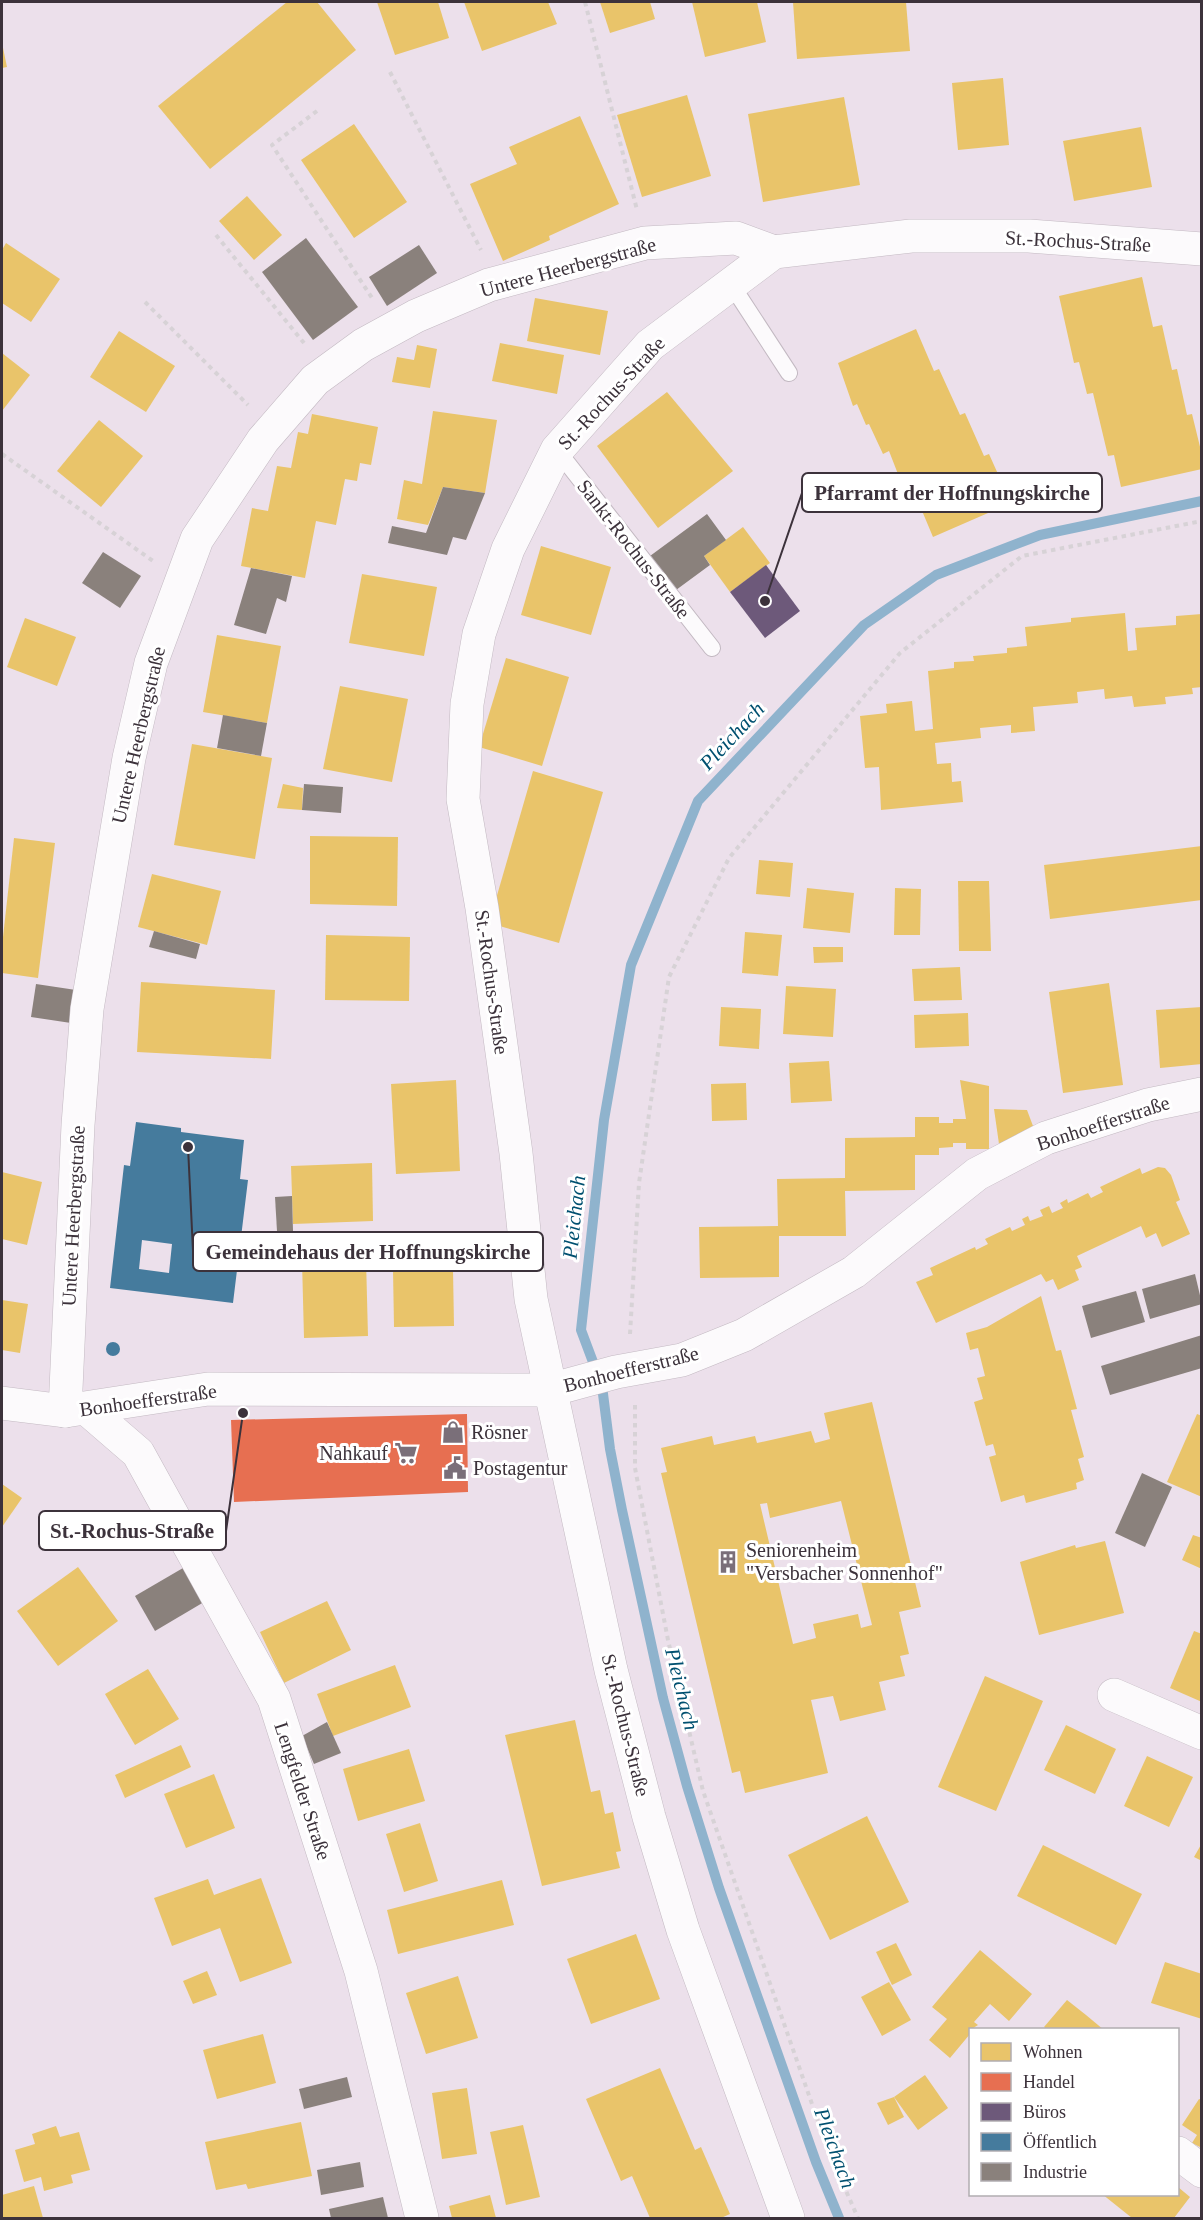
<svg xmlns="http://www.w3.org/2000/svg" width="1203" height="2220" font-family="'Times New Roman',serif">
<rect width="100%" height="100%" fill="#ece0eb"/>
<g fill="#e9c46a" fill-rule="evenodd">
<path d="M287 2H317L356 50 210 169 158 106Z"/>
<path d="M377 2H438L449 38 395 55Z"/>
<path d="M464 2H548L557 24 482 51Z"/>
<path d="M600 2H650L655 19 610 33Z"/>
<path d="M692 2H757L766 42 705 57Z"/>
<path d="M793 2H906L910 51 797 59Z"/>
<path d="M2 43 7 67 2 68Z"/>
<path d="M1003 78 1009 145 958 150 952 83Z"/>
<path d="M687 95 711 176 642 197 617 115Z"/>
<path d="M844 97 860 185 763 202 748 114Z"/>
<path d="M580 116 619 204 549 236 550 240 503 261 470 184 517 164 509 147Z"/>
<path d="M354 124 407 202 354 238 301 160Z"/>
<path d="M1141 127 1152 187 1074 201 1063 141Z"/>
<path d="M247 196 282 235 254 260 219 221Z"/>
<path d="M6 243 60 279 31 322 2 303V250Z"/>
<path d="M1142 277 1153 327 1162 325 1172 370 1177 369 1187 415 1192 414 1202 455V469L1121 487 1114 455 1108 456 1093 393 1087 394 1079 362 1074 363 1059 296Z"/>
<path d="M535 298 608 311 600 355 527 341Z"/>
<path d="M916 329 934 371 939 369 960 415 965 413 984 456 989 454 1011 503 933 537 920 506 912 510 889 451 883 454 869 424 866 425 857 404 853 406 838 363Z"/>
<path d="M119 331 175 366 146 412 90 377Z"/>
<path d="M500 343 564 355 557 394 492 381Z"/>
<path d="M417 345 437 349 430 388 392 382 397 357 414 360Z"/>
<path d="M2 353 30 375 2 411Z"/>
<path d="M667 392 733 471 658 528 597 446Z"/>
<path d="M433 411 497 420 485 493 443 487 428 525 397 519 404 480 422 484Z"/>
<path d="M312 414 378 427 371 465 360 463 357 481 345 479 336 525 316 521 305 578 241 566 252 508 268 511 277 466 291 468 298 432 308 434Z"/>
<path d="M99 420 143 456 101 507 57 471Z"/>
<path d="M743 527 770 563 730 592 704 556Z"/>
<path d="M541 546 611 567 591 635 521 615Z"/>
<path d="M362 574 437 587 424 656 349 643Z"/>
<path d="M1125 613 1128 651 1137 650 1135 628 1176 625V616L1202 614V687L1192 688 1193 694 1165 697 1166 704 1134 707 1132 696 1105 699 1104 689 1077 692 1078 703 1033 707 1035 731 1011 733V725L980 728 981 738 935 743 937 764 951 763 952 782 961 781 963 802 881 810 879 767 865 768 860 716 887 713 886 704 912 701 915 731 933 729 928 671 954 668V662L974 661 973 656 1007 653V648L1027 646 1025 627 1071 622V618Z"/>
<path d="M25 618 76 637 57 686 7 667Z"/>
<path d="M217 635 281 646 267 723 203 712Z"/>
<path d="M506 658 569 677 542 766 479 747Z"/>
<path d="M340 686 408 699 392 782 323 769Z"/>
<path d="M192 744 272 758 255 859 174 845Z"/>
<path d="M533 771 603 792 559 943 489 923Z"/>
<path d="M283 784 303 788 302 810 277 808Z"/>
<path d="M310 836 398 837 397 906 310 904Z"/>
<path d="M14 838 55 843 38 978 2 973V946Z"/>
<path d="M1202 846V900L1050 919 1044 865Z"/>
<path d="M759 860 793 863 790 897 756 894Z"/>
<path d="M152 874 221 891 207 945 138 927Z"/>
<path d="M958 881H989L991 951H959Z"/>
<path d="M807 888 854 893 850 933 803 928Z"/>
<path d="M895 888 921 889 920 935H894Z"/>
<path d="M745 932 782 935 778 976 742 973Z"/>
<path d="M326 935 410 937 409 1001 325 1000Z"/>
<path d="M813 947H843V962L814 963Z"/>
<path d="M960 967 962 1000 914 1001 912 969Z"/>
<path d="M141 982 275 990 271 1059 137 1052Z"/>
<path d="M1109 983 1123 1085 1063 1093 1049 992Z"/>
<path d="M786 986 836 989 833 1037 783 1034Z"/>
<path d="M721 1007 761 1009 759 1049 719 1046Z"/>
<path d="M1202 1007V1064L1160 1068 1156 1010Z"/>
<path d="M968 1013 969 1046 915 1048 914 1015Z"/>
<path d="M829 1061 832 1101 791 1103 789 1063Z"/>
<path d="M456 1080 460 1171 396 1174 391 1084Z"/>
<path d="M960 1080 989 1086V1149H966V1143H953V1147L939 1148V1155H915V1190L845 1191 846 1236H779V1277L700 1278 699 1227 778 1226 777 1179 845 1178V1138L915 1137V1117H939V1123H953V1119H966Z"/>
<path d="M746 1083 747 1120 712 1121 711 1084Z"/>
<path d="M994 1109 1027 1110 1033 1126 999 1144Z"/>
<path d="M372 1163 373 1221 293 1224 291 1166Z"/>
<path d="M1158 1167 1165 1168 1171 1175 1180 1200 1176 1202 1190 1234 1162 1247 1156 1233 1146 1238 1141 1226 1077 1256 1082 1267 1075 1270 1079 1280 1058 1290 1053 1279 1046 1282 1041 1274 936 1323 916 1282 933 1275 930 1268 975 1247 976 1250 988 1244 985 1239 1010 1227 1012 1231 1025 1225 1022 1219 1028 1216 1030 1221 1043 1216 1040 1210 1049 1206 1052 1213 1063 1208 1060 1203 1067 1199 1068 1203 1088 1193 1091 1198 1103 1192 1100 1187 1140 1168 1142 1174Z"/>
<path d="M2 1172 42 1182 27 1245 2 1239Z"/>
<path d="M366 1259 368 1336 304 1338 302 1261Z"/>
<path d="M453 1269 454 1326 394 1327 393 1270Z"/>
<path d="M1041 1296 1056 1351 1061 1350 1077 1409 1071 1410 1084 1457 1078 1459 1084 1480 1076 1483 1077 1489 1026 1503 1024 1495 1001 1502 989 1457 996 1455 993 1444 986 1446 974 1402 983 1399 977 1378 985 1376 978 1348 970 1350 966 1333 987 1327Z"/>
<path d="M2 1300 28 1304 20 1353 2 1350Z"/>
<path d="M872 1402 921 1607 899 1612 909 1654 900 1656 905 1676 879 1682 886 1710 840 1721 833 1696 811 1700 828 1773 745 1793 740 1771 732 1773 661 1473 667 1472 661 1448 712 1436 714 1445 755 1436 757 1443 811 1431 815 1443 830 1439 824 1413ZM841 1501 872 1625 861 1628 858 1614 813 1624 816 1638 793 1644 760 1504 767 1503 770 1518Z"/>
<path d="M1197 1414 1202 1416V1497L1167 1482Z"/>
<path d="M2 1484 22 1498 2 1527Z"/>
<path d="M1193 1535 1202 1538V1569L1182 1560Z"/>
<path d="M1105 1541 1124 1613 1039 1635 1020 1562 1075 1545 1076 1548Z"/>
<path d="M78 1567 118 1621 58 1666 17 1611Z"/>
<path d="M327 1601 351 1650 284 1683 260 1632Z"/>
<path d="M1194 1631 1202 1634V1702L1170 1688Z"/>
<path d="M395 1665 411 1707 333 1736 317 1694Z"/>
<path d="M148 1669 179 1719 135 1745 105 1694Z"/>
<path d="M985 1676 1043 1701 996 1811 938 1787Z"/>
<path d="M575 1720 591 1792 600 1790 605 1814 613 1812 621 1851 616 1852 620 1868 542 1886 505 1735Z"/>
<path d="M1066 1725 1116 1749 1095 1794 1044 1770Z"/>
<path d="M181 1745 191 1767 125 1798 115 1775Z"/>
<path d="M409 1749 425 1801 358 1821 343 1769Z"/>
<path d="M1147 1756 1193 1777 1169 1827 1124 1806Z"/>
<path d="M214 1774 235 1828 186 1848 164 1794Z"/>
<path d="M867 1816 909 1902 830 1940 788 1855Z"/>
<path d="M420 1823 438 1881 404 1892 386 1834Z"/>
<path d="M1202 1843V1861L1194 1857Z"/>
<path d="M1043 1845 1142 1894 1116 1945 1017 1896Z"/>
<path d="M261 1878 292 1963 240 1982 220 1928 172 1946 154 1898 208 1879 214 1895Z"/>
<path d="M502 1880 514 1925 398 1954 387 1910Z"/>
<path d="M636 1934 660 1999 591 2024 567 1959Z"/>
<path d="M896 1943 912 1975 892 1985 876 1952Z"/>
<path d="M980 1950 1032 1994 1009 2021 990 2004 974 2022 978 2025 970 2030V2034L950 2058 929 2040 947 2019 932 2007Z"/>
<path d="M1165 1962 1202 1974V2019L1151 2003Z"/>
<path d="M207 1971 217 1995 193 2004 183 1981Z"/>
<path d="M458 1976 478 2038 426 2054 406 1993Z"/>
<path d="M889 1982 911 2020 882 2036 861 1997Z"/>
<path d="M1067 2000 1086 2015 1104 2030H1048L1044 2027Z"/>
<path d="M263 2034 276 2083 217 2099 203 2050Z"/>
<path d="M660 2068 695 2150 701 2147 730 2214 721 2218H650L632 2176 621 2181 586 2099Z"/>
<path d="M925 2075 948 2108 918 2130 894 2097Z"/>
<path d="M467 2088 477 2154 442 2159 432 2093Z"/>
<path d="M894 2097 904 2117 888 2125 877 2103Z"/>
<path d="M1199 2099 1202 2100V2148L1192 2143 1197 2135 1182 2125Z"/>
<path d="M301 2122 312 2176 248 2189 246 2184 216 2190 205 2142Z"/>
<path d="M523 2125 540 2197 506 2205 490 2132Z"/>
<path d="M56 2126 60 2137 79 2132 90 2170 71 2175 73 2183 44 2191 41 2177 24 2182 15 2150 35 2144 32 2134Z"/>
<path d="M34 2186 43 2218H2V2195Z"/>
<path d="M1178 2187 1190 2197 1174 2218H1132L1102 2194H1178Z"/>
<path d="M490 2195 496 2218H452L449 2206Z"/>
</g>
<path fill="#e76f51" d="M467 1414 468 1492 234 1502 231 1420Z"/>
<path fill="#6d597a" d="M766 565 800 611 765 638 730 592Z"/>
<g fill="#457b9d" fill-rule="evenodd">
<path d="M136 1122 181 1128V1132L244 1140 240 1179 248 1180 233 1303 110 1288 124 1165 130 1166ZM142 1240 172 1244 169 1273 139 1269Z"/>
<circle cx="113" cy="1349" r="7"/>
</g>
<g fill="#8a817c">
<path d="M306 238 358 307 313 340 262 272Z"/>
<path d="M419 245 437 273 387 306 369 277Z"/>
<path d="M443 487 485 493 466 540 453 537 447 555 388 543 392 526 426 533Z"/>
<path d="M707 514 726 540 704 556 710 565 676 590 650 556Z"/>
<path d="M103 552 141 576 120 608 82 583Z"/>
<path d="M251 568 292 576 286 602 277 598 266 634 234 625Z"/>
<path d="M223 715 267 723 261 756 217 748Z"/>
<path d="M304 784 343 787 341 813 302 810Z"/>
<path d="M154 931 200 944 196 959 149 947Z"/>
<path d="M36 984 76 990 71 1023 31 1017Z"/>
<path d="M292 1196 293 1231H277L275 1197Z"/>
<path d="M1195 1274 1202 1304 1150 1319 1142 1289Z"/>
<path d="M1136 1291 1145 1322 1091 1338 1082 1306Z"/>
<path d="M1202 1335V1368L1110 1395 1101 1366Z"/>
<path d="M1142 1473 1172 1487 1145 1547 1115 1533Z"/>
<path d="M183 1568 204 1602 155 1631 135 1596Z"/>
<path d="M327 1722 341 1753 314 1764 302 1736Z"/>
<path d="M347 2077 352 2097 304 2109 299 2089Z"/>
<path d="M360 2162 364 2187 321 2195 317 2170Z"/>
<path d="M383 2197 388 2218H331L329 2209Z"/>
</g>
<g fill="none" stroke-linecap="round" stroke-linejoin="round">
<path stroke="#8fb3cd" stroke-width="10" d="M839 2218 816 2162 719 1888 687 1786 663 1698 622 1510 610 1449 602 1386 581 1330 604 1120 631 965 698 801 864 625 936 575 1040 535 1202 501"/>
<g stroke="#c3b9c2" stroke-width="18">
<g id="service">
<path d="M731 284 789 373"/>
<path d="M557 450 712 648"/>
</g>
</g>
<g stroke="#c3b9c2" stroke-width="34">
<g id="minor">
<path d="M2 1403 65 1411 208 1389 550 1390 616 1372 682 1360 744 1335 854 1272 977 1174 1046 1138 1148 1105 1202 1094"/>
<path d="M87 1409 138 1453 274 1699 361 1971 422 2218"/>
<path d="M65 1411 78 1125 87 1009 129 758 151 663 197 539 263 440 315 380 363 345 416 316 489 285 645 243 736 238 774 252"/>
<path d="M1114 1695 1202 1733"/>
<path d="M1178 2153 1202 2171"/>
<path d="M788 2218 683 1930 649 1817 611 1670 531 1299 516 1153 482 908 463 799 467 704 479 634 508 549 557 450 650 345 774 252 911 236H1029L1202 249"/>
</g>
</g>
<g stroke="#d7d2d6" stroke-width="4" stroke-dasharray="4.5 4.5" stroke-linecap="butt">
<path d="M585 2 637 210"/>
<path d="M390 72 481 250"/>
<path d="M317 111 272 145 374 301"/>
<path d="M216 235 304 343"/>
<path d="M145 302 248 405"/>
<path d="M2 454 153 561"/>
<path d="M630 1334 639 1183 669 977 729 858 900 653 1022 556 1202 521"/>
<path d="M635 1405V1468L668 1640 703 1791 828 2150 858 2218"/>
</g>
<use href="#service" stroke="#fcfafc" stroke-width="16"/>
<use href="#minor" stroke="#fcfafc" stroke-width="33"/>
</g>
<defs>
<g id="shop-bare" transform="scale(1.8)"><path d="M-5-2.5h2.3a2.7 3.5 0 0 1 5.4 0H5L5.5 6h-11ZM-1.5-2.5h3a1.5 2.3 0 0 0-3 0Z" fill="#7a6f79" stroke="#fff" stroke-width="2.5" paint-order="stroke"/></g>
<g id="supermarket-bare" transform="scale(1.8)"><path d="M-6-5.5h2.5l.6 2H6L4.5 2H-2.5L-4.4-4H-6ZM-1.5 3.2a1.3 1.3 0 1 0 .1 0ZM3 3.2a1.3 1.3 0 1 0 .1 0Z" fill="#7a6f79" stroke="#fff" stroke-width="2.5" paint-order="stroke"/></g>
<g id="civic-bare" transform="scale(1.8)"><path d="M-.6-6.5H3V-4.5H.6V-3L4-1V1h2V6H-6V1h2V-1L-.6-3ZM-1.2 2.5V6h2.4V2.5Z" fill="#7a6f79" stroke="#fff" stroke-width="2.5" paint-order="stroke"/></g>
<g id="building-bare" transform="scale(1.8)"><path d="M-4-6H4V6H1V3H-1V6H-4ZM-2.5-4.3h1.7v1.8h-1.7ZM.8-4.3h1.7v1.8H.8ZM-2.5-1h1.7V.8h-1.7ZM.8-1h1.7V.8H.8Z" fill="#7a6f79" stroke="#fff" stroke-width="2.5" paint-order="stroke"/></g>
</defs>
<g fill-rule="evenodd">
<use href="#shop-bare" x="453" y="1432"/>
<use href="#supermarket-bare" x="406" y="1453"/>
<use href="#civic-bare" x="455" y="1468"/>
<use href="#building-bare" x="728" y="1562"/>
</g>
<g text-anchor="middle" dominant-baseline="central" stroke-width="6" stroke-linejoin="round" paint-order="stroke">
<g font-size="20" fill="#3c323b" stroke="#fff">
<text transform="translate(1078 241) rotate(3)">St.-Rochus-Straße</text>
<text transform="translate(568 267) rotate(-15)">Untere Heerbergstraße</text>
<text transform="translate(611 393) rotate(-47)">St.-Rochus-Straße</text>
<text transform="translate(634 549) rotate(52)">Sankt-Rochus-Straße</text>
<text transform="translate(138 735) rotate(-77)">Untere Heerbergstraße</text>
<text transform="translate(492 982) rotate(82)">St.-Rochus-Straße</text>
<text transform="translate(1103 1123) rotate(-18)">Bonhoefferstraße</text>
<text transform="translate(73 1216) rotate(-87)">Untere Heerbergstraße</text>
<text transform="translate(631 1369) rotate(-14)">Bonhoefferstraße</text>
<text transform="translate(148 1400) rotate(-8)">Bonhoefferstraße</text>
<text transform="translate(626 1725) rotate(76)">St.-Rochus-Straße</text>
<text transform="translate(303 1791) rotate(72)">Lengfelder Straße</text>
</g>
<g font-size="20" fill="#3c323b" stroke="#fff" text-anchor="start">
<text x="471" y="1432">Rösner</text>
<text x="388" y="1453" text-anchor="end">Nahkauf</text>
<text x="473" y="1468">Postagentur</text>
<text x="746" y="1550">Seniorenheim<tspan x="746" dy="23">"Versbacher Sonnenhof"</tspan></text>
</g>
<g font-size="21" font-style="italic" fill="#005070" stroke="#fff">
<text transform="translate(732 736) rotate(-47)">Pleichach</text>
<text transform="translate(574 1217) rotate(-84)">Pleichach</text>
<text transform="translate(682 1689) rotate(76)">Pleichach</text>
<text transform="translate(835 2148) rotate(70)">Pleichach</text>
</g>
</g>
<path fill="none" stroke="#3c323b" stroke-width="2" d="M765 601L802 493M188 1147L193 1251M243 1413L226 1531"/>
<g fill="#3c323b" stroke="#fff" stroke-width="2">
<circle cx="765" cy="601" r="6"/>
<circle cx="188" cy="1147" r="6"/>
<circle cx="243" cy="1413" r="6"/>
</g>
<g fill="#fff" stroke="#3c323b" stroke-width="2">
<rect x="802" y="473" width="300" height="39" rx="6"/>
<rect x="193" y="1232" width="350" height="39" rx="6"/>
<rect x="39" y="1511" width="187" height="39" rx="6"/>
</g>
<g font-size="21" text-anchor="middle" font-weight="bold" fill="#3c323b">
<text x="952" y="500">Pfarramt der Hoffnungskirche</text>
<text x="368" y="1259">Gemeindehaus der Hoffnungskirche</text>
<text x="132" y="1538">St.-Rochus-Straße</text>
</g>
<rect width="1203" height="2220" fill="none" stroke="#3c323b" stroke-width="6"/>
<rect x="969" y="2028" width="210" height="168" fill="#ffffff" stroke="#b1adb1" stroke-width="1.5"/>
<rect x="981" y="2043" width="30" height="18" fill="#e9c46a" stroke="#b1adb1" stroke-width="1.5"/>
<text x="1023" y="2058" font-size="18" fill="#3c323b">Wohnen</text>
<rect x="981" y="2073" width="30" height="18" fill="#e76f51" stroke="#b1adb1" stroke-width="1.5"/>
<text x="1023" y="2088" font-size="18" fill="#3c323b">Handel</text>
<rect x="981" y="2103" width="30" height="18" fill="#6d597a" stroke="#b1adb1" stroke-width="1.5"/>
<text x="1023" y="2118" font-size="18" fill="#3c323b">Büros</text>
<rect x="981" y="2133" width="30" height="18" fill="#457b9d" stroke="#b1adb1" stroke-width="1.5"/>
<text x="1023" y="2148" font-size="18" fill="#3c323b">Öffentlich</text>
<rect x="981" y="2163" width="30" height="18" fill="#8a817c" stroke="#b1adb1" stroke-width="1.5"/>
<text x="1023" y="2178" font-size="18" fill="#3c323b">Industrie</text>
</svg>
